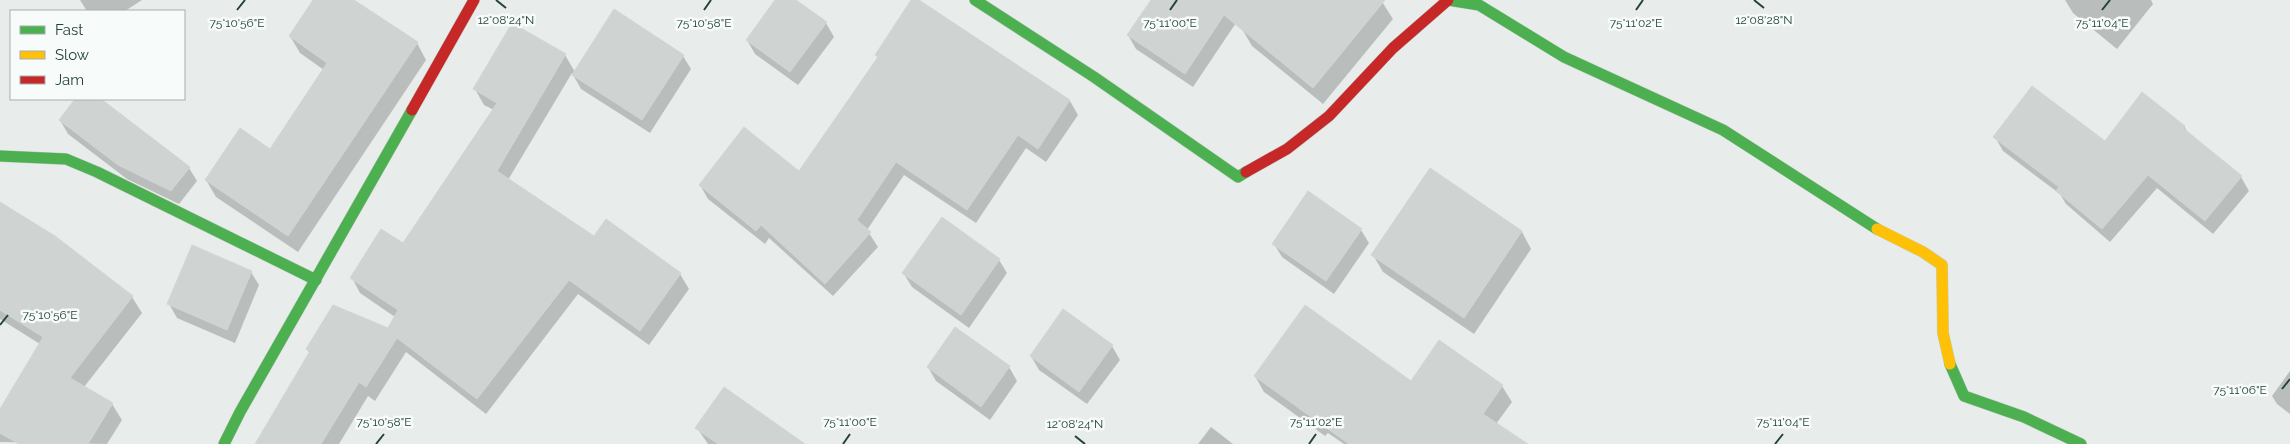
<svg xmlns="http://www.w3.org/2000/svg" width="2290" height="444" font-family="Raleway,sans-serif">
<rect width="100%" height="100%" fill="#e8edeb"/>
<g fill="#0003">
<path d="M80 0H142L125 11H87Z"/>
<path d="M315 0H352L417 43 426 60 298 252 216 197 206 180 271 150 324 70 300 53 290 36Z"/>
<path d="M777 0H794L826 23 834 37 798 85 755 54 747 40Z"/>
<path d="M913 0H917L1070 101 1078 115 1046 162 1026 148 976 223 904 175 867 230 878 247 833 296 769 238 765 244 708 199 700 185 799 173 878 58 877 55Z"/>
<path d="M1152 0H1242L1246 8 1193 87 1136 49 1128 35Z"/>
<path d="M1266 0H1381L1393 19 1323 104 1252 46 1242 29Z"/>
<path d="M2065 0H2151L2153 4 2117 49 2073 13Z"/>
<path d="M565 55 575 72 683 56 691 69 650 133 581 89 572 73 508 180 594 238 607 221 680 274 689 289 649 345 578 294 486 414 406 352 375 401 368 396 339 444H259L310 354 307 349 388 330 395 317 360 293 352 278 403 245 494 110 484 105 475 89Z"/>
<path d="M76 99H99L189 168 197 181 179 204 127 179 68 134 60 120Z"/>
<path d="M2184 126 2189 135 2241 177 2249 191 2213 234 2157 188 2110 242 2066 204 2060 194 2003 151 1995 137 2105 143Z"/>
<path d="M1431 170 1522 232 1531 249 1474 334 1383 272 1373 255Z"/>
<path d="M0 203 132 297 142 313 84 387 112 404 122 420 107 444 0 442V412L40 344 0 319Z"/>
<path d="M1361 230 1369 243 1334 294 1282 257 1274 244Z"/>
<path d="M999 260 1007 273 969 328 912 287 904 274Z"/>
<path d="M251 272 259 285 235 343 177 318 169 304Z"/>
<path d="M1439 342 1502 386 1512 402 1496 424 1526 444H1344L1328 433 1325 436 1264 392 1255 376 1411 382Z"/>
<path d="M1112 346 1120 360 1087 404 1039 370 1031 356Z"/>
<path d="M928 367H1009L1017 381 990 420 936 381Z"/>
<path d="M2290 371V414L2277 404 2272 396Z"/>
<path d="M1211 427 1233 444H1198Z"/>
<path d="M697 428 795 444H708Z"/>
</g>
<g fill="#cfd4d2" stroke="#d1d6d4">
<path d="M313 0H354L418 42 288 236 205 180 240 128 270 149 327 63 289 36Z"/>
<path d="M775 0H796L827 22 790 72 746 40Z"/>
<path d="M911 0H919L1070 100 1038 149 1018 135 967 210 896 162 857 220 871 232 825 284 761 225 756 231 699 185 744 127 799 171 878 57 875 55Z"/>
<path d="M1151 0H1385L1313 88 1224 15 1185 74 1127 35Z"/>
<path d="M614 9 684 55 642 120 572 75Z"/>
<path d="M512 23 566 54 497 171 594 236 606 219 681 273 640 331 569 280 477 399 397 338 366 387 359 382 321 444H255L310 351 306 349 333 305 388 328 398 310 350 278 381 229 403 243 497 103 473 89Z"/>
<path d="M2032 86 2105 141 2142 92 2185 126 2183 128 2242 176 2205 221 2148 175 2102 229 2056 191 2059 187 1993 137Z"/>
<path d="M75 99H101L190 167 171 191 118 165 59 120Z"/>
<path d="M1430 168 1522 231 1464 318 1371 255Z"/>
<path d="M1308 191 1362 229 1326 281 1272 244Z"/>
<path d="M0 202 55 236 133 296 70 378 113 403 88 444H19L0 433V409L43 337 0 310Z"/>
<path d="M942 217 1000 259 961 315 902 273Z"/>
<path d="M192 245 252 271 227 330 167 304Z"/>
<path d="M1305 305 1411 381 1439 340 1503 385 1483 414 1528 444H1349L1254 376Z"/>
<path d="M1063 309 1113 345 1079 392 1030 356Z"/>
<path d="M955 327 1010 366 981 407 927 367Z"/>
<path d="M724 387 805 444H718L695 428Z"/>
</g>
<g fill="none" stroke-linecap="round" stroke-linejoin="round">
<g stroke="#c3cbc8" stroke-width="12">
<g id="fast">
<path d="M975 0 1094 77 1238 177 1246 172"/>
<path d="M1448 0 1479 5 1564 57 1723 130 1877 229"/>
<path d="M0 156 66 159 97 172 316 280"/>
<path d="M1950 364 1964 396 2024 417 2081 444"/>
<path d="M224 444 240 412 412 110"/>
</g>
</g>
<g stroke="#c3cbc8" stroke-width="12">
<path id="slow" d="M1877 229 1923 252 1942 265 1943 333 1950 364"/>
</g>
<g stroke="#c3cbc8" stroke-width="12">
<g id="jam">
<path d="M412 110 474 0"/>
<path d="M1246 172 1287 149 1329 116 1393 48 1448 0"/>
</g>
</g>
<use href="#fast" stroke="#4caf50" stroke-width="11"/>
<use href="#slow" stroke="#ffc107" stroke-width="11"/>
<use href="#jam" stroke="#c62828" stroke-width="11"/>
</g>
<path fill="none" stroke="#24423a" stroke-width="2" d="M496 0 506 8M1754 0 1764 8M237 10 245 0M704 10 711 0M1170 10 1177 0M1636 10 1643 0M2102 10 2110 0M0 325 8 315M2282 389 2290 379M1075 436 1085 444M376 444 384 434M843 444 850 434M1309 444 1316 434M1775 444 1783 434"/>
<g font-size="12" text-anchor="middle" fill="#24423a" stroke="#f7fbf9" stroke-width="5" stroke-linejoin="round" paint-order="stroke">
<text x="506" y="24">12°08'24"N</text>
<text x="1764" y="24">12°08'28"N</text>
<text x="237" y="27">75°10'56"E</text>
<text x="704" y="27">75°10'58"E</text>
<text x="1170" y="27">75°11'00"E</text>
<text x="1636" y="27">75°11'02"E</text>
<text x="2102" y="27">75°11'04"E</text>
<text x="50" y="319">75°10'56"E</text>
<text x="2240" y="394">75°11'06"E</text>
<text x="384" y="426">75°10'58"E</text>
<text x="850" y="426">75°11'00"E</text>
<text x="1316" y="426">75°11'02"E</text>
<text x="1783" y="426">75°11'04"E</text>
<text x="1075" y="428">12°08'24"N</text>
</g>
<rect x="10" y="10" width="175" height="90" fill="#f7fbf9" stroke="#a3b1ad"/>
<rect x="20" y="26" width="25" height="8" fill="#4caf50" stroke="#a3b1ad"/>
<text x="55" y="35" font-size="15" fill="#24423a">Fast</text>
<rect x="20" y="51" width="25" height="8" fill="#ffc107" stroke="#a3b1ad"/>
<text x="55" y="60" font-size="15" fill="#24423a">Slow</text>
<rect x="20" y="76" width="25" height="8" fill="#c62828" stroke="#a3b1ad"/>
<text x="55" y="85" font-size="15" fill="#24423a">Jam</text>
</svg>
